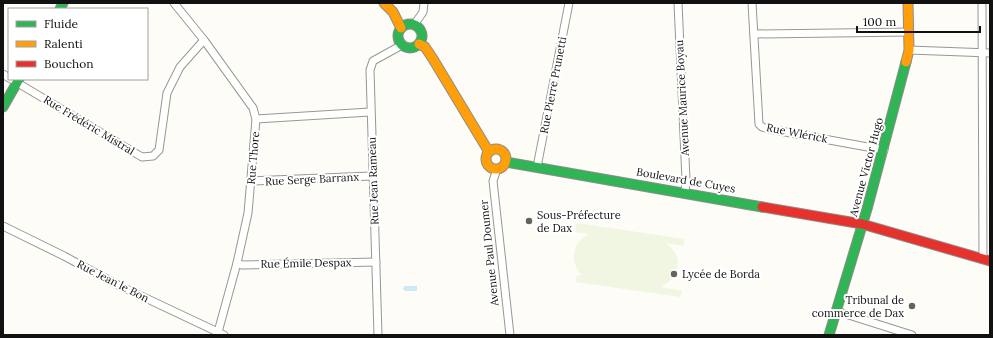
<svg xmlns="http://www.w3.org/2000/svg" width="993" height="338" font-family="Lora,serif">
<rect width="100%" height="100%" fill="#fdfcf7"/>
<path fill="#f0f6e1" d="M577 223 684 239V246L666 243C668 245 671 247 673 250 684 264 675 280 661 287L682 291 680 297 576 282 577 275H582C569 262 572 242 589 234L575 232Z"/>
<path fill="#cde8f7" d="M404 286H417V291H405L403 289Z"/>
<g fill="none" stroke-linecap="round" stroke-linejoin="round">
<g stroke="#979795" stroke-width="9">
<g id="street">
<path d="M174 3 204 40 253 108 256 119 248 213 237 263 218 332 216 335"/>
<path d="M678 3 686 180 685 192"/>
<path d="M752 3 759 124 762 127 769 129 884 150"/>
<path d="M982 3 983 259"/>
<path d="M414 25 423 12 424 3"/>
<path d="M754 34 909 32"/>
<path d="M909 50 990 53"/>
<path d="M3 74 9 78"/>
<path d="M11 79 142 157 153 156 159 150 167 93 180 67 204 40"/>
<path d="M256 119 370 112"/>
<path d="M537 167 569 3"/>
<path d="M497 169 493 181 510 335"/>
<path d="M251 181 372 176"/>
<path d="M3 226 64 256 118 285 224 335"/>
<path d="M237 263 242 265 376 262"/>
<path d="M836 311 912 335"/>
<path d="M378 335 370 70 373 61 402 45"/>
</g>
</g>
<g stroke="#8e8d8b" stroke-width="11">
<g id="fast">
<path d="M60 9 63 3"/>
<circle cx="410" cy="36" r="12"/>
<path d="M3 107 19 79"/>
<path d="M506 162 762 207"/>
<path d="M829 335 867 209 906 62"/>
</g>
</g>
<g stroke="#8e8d8b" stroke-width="11">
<g id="slow">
<path d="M384 3 393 12 401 28"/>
<path d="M419 44 425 47 433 59 489 152"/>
<path d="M906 62 909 50 908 3"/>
<circle cx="496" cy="159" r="10"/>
</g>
</g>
<g stroke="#8e8d8b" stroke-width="11">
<path id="jam" d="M762 207 862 224 990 261"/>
</g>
<use href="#street" stroke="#fffffe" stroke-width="7"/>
<use href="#fast" stroke="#30b455" stroke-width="9"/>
<use href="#slow" stroke="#ff9f0a" stroke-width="9"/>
<use href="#jam" stroke="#e5322d" stroke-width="9"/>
</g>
<g fill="#646362" stroke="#fff" stroke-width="1.5">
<circle cx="529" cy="221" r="4"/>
<circle cx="674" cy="274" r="4"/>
<circle cx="912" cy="306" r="4"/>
</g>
<g text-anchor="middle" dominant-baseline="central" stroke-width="4" stroke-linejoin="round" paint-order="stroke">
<g font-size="11" fill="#111" stroke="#fff">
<text transform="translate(553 85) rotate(-79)">Rue Pierre Prunetti</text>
<text transform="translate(682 98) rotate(-93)">Avenue Maurice Boyau</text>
<text transform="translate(89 125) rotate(31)">Rue Frédéric Mistral</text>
<text transform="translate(797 133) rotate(11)">Rue Wlérick</text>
<text transform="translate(253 158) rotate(-85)">Rue Thore</text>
<text transform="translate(866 167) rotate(-75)">Avenue Victor Hugo</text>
<text transform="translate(312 179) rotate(-3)">Rue Serge Barranx</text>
<text transform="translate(686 180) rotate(10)">Boulevard de Cuyes</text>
<text transform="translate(373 181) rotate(-92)">Rue Jean Rameau</text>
<text transform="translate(489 253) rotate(-96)">Avenue Paul Doumer</text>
<text transform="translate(306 263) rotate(-1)">Rue Émile Despax</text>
<text transform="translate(113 281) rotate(27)">Rue Jean le Bon</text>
</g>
<g font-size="11" fill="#111" stroke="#fff" text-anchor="start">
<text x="537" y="215">Sous-Préfecture<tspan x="537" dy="13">de Dax</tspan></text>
<text x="682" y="274">Lycée de Borda</text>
<text x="904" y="300" text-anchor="end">Tribunal de<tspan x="904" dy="13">commerce de Dax</tspan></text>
</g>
</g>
<rect width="993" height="338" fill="none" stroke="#111111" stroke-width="8"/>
<rect x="8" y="8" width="140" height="72" fill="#ffffff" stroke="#a0a0a0"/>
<rect x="16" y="21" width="20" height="6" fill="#30b455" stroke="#a0a0a0"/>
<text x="44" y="28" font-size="12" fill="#111111">Fluide</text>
<rect x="16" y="41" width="20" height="6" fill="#ff9f0a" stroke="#a0a0a0"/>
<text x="44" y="48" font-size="12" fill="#111111">Ralenti</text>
<rect x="16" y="61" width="20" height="6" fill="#e5322d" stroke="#a0a0a0"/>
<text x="44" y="68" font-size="12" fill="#111111">Bouchon</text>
<path d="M857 26v6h123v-6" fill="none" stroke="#111111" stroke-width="2"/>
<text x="863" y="26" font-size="12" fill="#111111" stroke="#ffffff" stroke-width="3" paint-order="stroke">100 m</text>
</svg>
